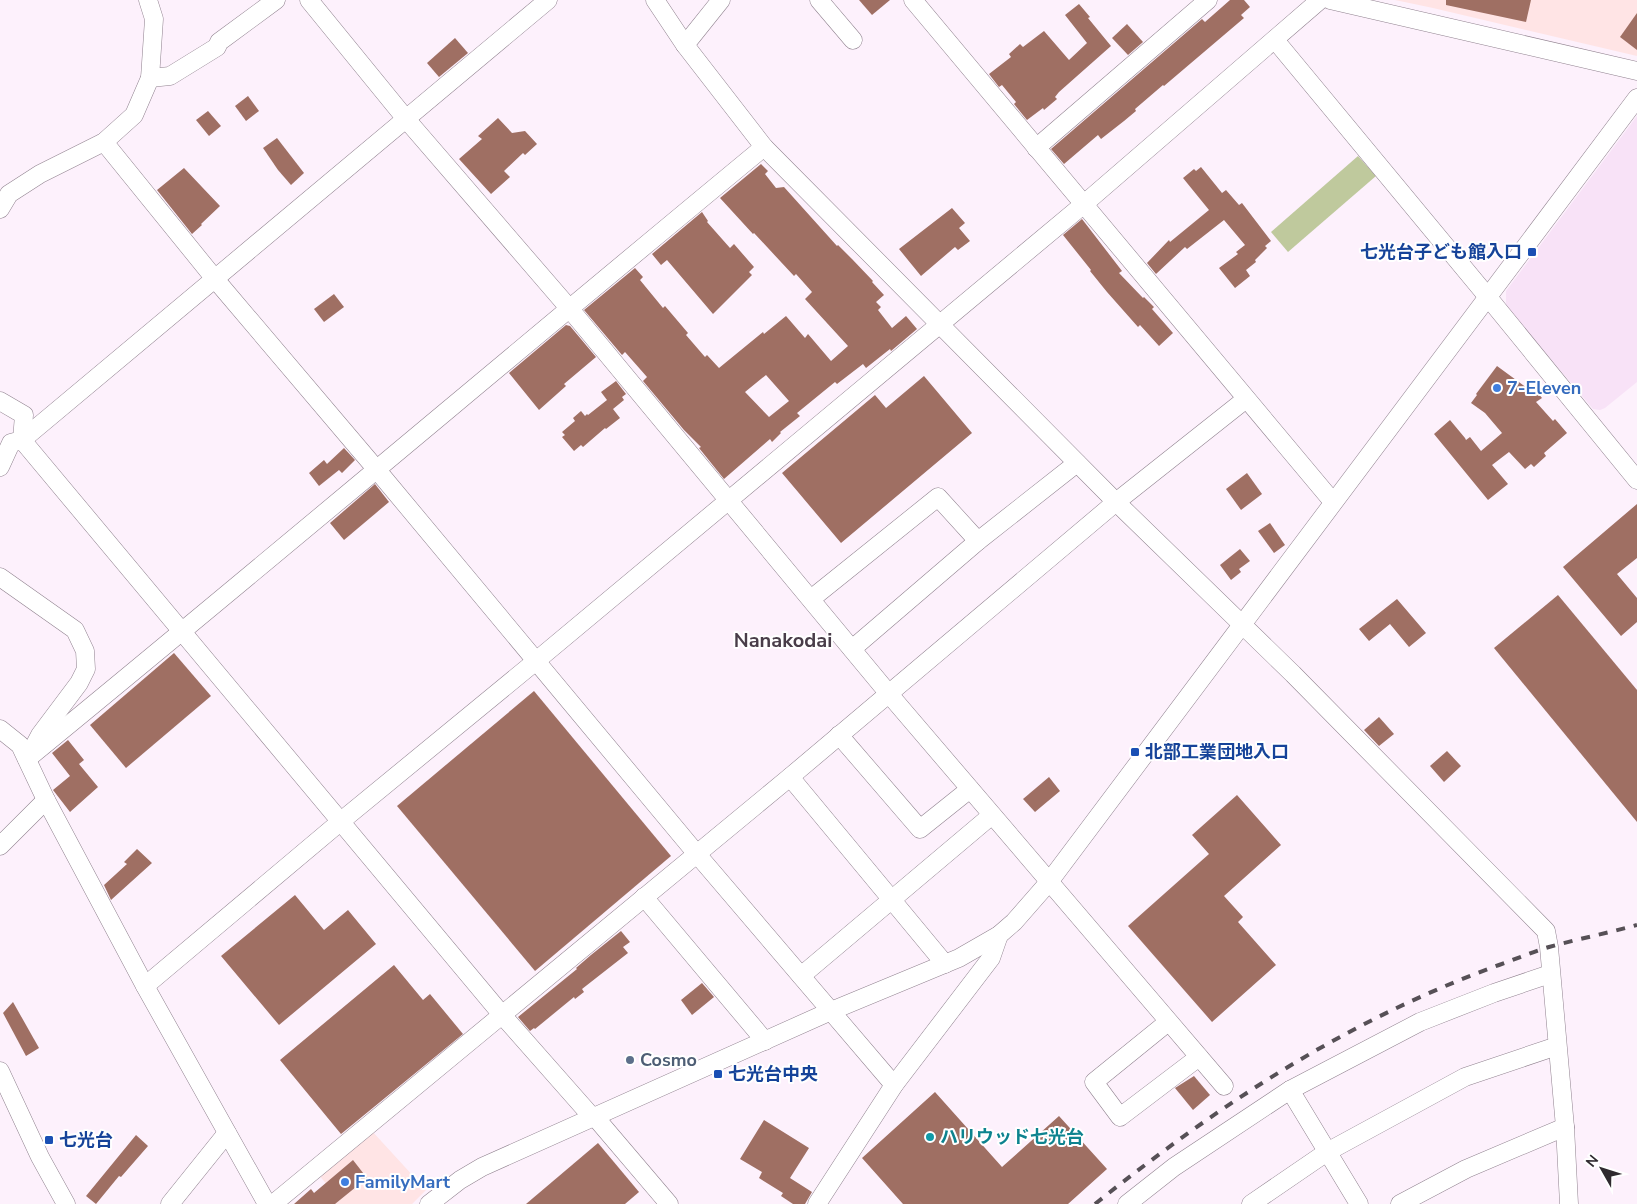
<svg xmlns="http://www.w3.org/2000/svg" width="1637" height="1204" font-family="'Nunito Sans','Noto Sans JP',sans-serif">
<rect width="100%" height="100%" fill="#fdf1fc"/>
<g fill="#ffe4e5">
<path d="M1395 0H1637V56L1433 8Z"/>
<path d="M371 1130 426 1190 412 1204H334L340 1200 318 1174Z"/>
</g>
<path fill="#f8e2f7" d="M1637 116V382L1605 408 1600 410 1593 409 1506 306V291Z"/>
<path fill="#bfc99d" d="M1358 156 1376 176 1288 252 1271 232Z"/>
<g fill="#9f6f63" fill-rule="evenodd">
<path d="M859 0H890L872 15Z"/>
<path d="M1230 0H1244L1250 7 1241 15 1244 18 1164 86 1163 85 1135 109 1136 111 1124 121 1101 139 1098 135 1064 164 1051 149 1202 19 1205 22Z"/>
<path d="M1446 0H1531L1526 22 1446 5Z"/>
<path d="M1079 4 1090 17 1088 18 1111 46 1059 92 1055 97 1057 99 1044 110 1043 108 1027 120 1014 104 1016 102 1002 85 999 87 989 74 1011 57 1009 54 1020 44 1023 47 1044 31 1069 60 1087 43 1065 15Z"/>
<path d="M1637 13V50L1620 37Z"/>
<path d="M1127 24 1143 42 1128 55 1112 38Z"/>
<path d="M455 38 468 53 439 77 427 63Z"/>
<path d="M248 96 259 111 246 121 235 106Z"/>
<path d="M208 111 221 126 209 136 196 120Z"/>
<path d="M498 118 512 133 525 131 537 144 525 155 523 153 504 171 510 177 491 194 459 159 482 139 478 136Z"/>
<path d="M277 138 304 173 291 185 278 170 263 148Z"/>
<path d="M761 164 768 171 765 174 776 188 784 187 837 246 838 245 852 259 873 281 872 282 884 295 876 302 881 307 878 310 892 328 906 316 917 329 891 351 890 349 866 368 863 364 837 384 835 382 797 413 800 416 780 432 781 433 772 442 770 439 724 479 699 448 701 447 684 430 643 381 647 377 625 352 622 355 584 310 635 268 643 277 640 280 663 308 665 306 688 333 686 335 705 357 707 355 719 368 763 332 764 334 786 316 805 338 808 334 831 361 848 346 805 299 812 292 796 274 794 276 754 233 753 234 720 198ZM766 375 789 401 769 417 745 392Z"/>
<path d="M1201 167 1222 193 1226 190 1239 205 1242 203 1271 241 1265 246 1267 248 1255 260 1256 262 1246 270 1250 276 1235 288 1219 268 1238 254 1236 252 1245 245 1224 220 1187 249 1185 247 1156 274 1147 263 1169 240 1170 242 1209 210 1183 178 1194 169 1196 171Z"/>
<path d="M184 168 220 206 201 224 202 225 192 234 157 190Z"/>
<path d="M952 208 965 223 959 228 970 241 958 250 955 247 921 276 899 249Z"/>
<path d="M702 212 708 221 707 222 730 248 734 244 754 267 749 272 752 275 713 314 667 260 661 265 652 254Z"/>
<path d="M1082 219 1122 271 1119 273 1143 298 1144 297 1154 307 1152 309 1173 333 1159 346 1140 325 1138 327 1107 292 1090 271 1091 270 1063 235Z"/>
<path d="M334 294 344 307 324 322 314 309Z"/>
<path d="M566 325 570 326 596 357 564 384 566 386 539 410 509 373Z"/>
<path d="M1497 366 1527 388 1531 385 1542 398 1536 402 1553 421 1555 419 1567 433 1544 453 1546 456 1534 467 1531 464 1525 469 1509 452 1492 465 1508 484 1488 500 1434 434 1450 420 1465 438 1466 440 1470 437 1481 451 1502 433 1485 413 1471 403 1477 395 1476 394Z"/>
<path d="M924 376 972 433 841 543 782 473 875 395 886 408Z"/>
<path d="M616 381 626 394 622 397 624 400 613 409 620 418 606 429 605 428 583 447 581 445 574 451 562 437 565 435 562 432 575 421 573 418 581 411 585 416 587 414 588 415 607 400 601 392Z"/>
<path d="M344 448 355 460 342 473 339 470 319 486 309 473 324 460 327 464Z"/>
<path d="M1247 473 1262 494 1241 510 1226 489Z"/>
<path d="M375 484 389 502 344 540 330 523Z"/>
<path d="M1637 504V558L1617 574 1637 598V622L1621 636 1563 567Z"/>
<path d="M1270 523 1285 545 1274 553 1258 531Z"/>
<path d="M1240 549 1250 561 1239 569 1241 572 1231 580 1220 565Z"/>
<path d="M1558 595 1637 690V822L1494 648Z"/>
<path d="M1397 599 1426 633 1409 647 1390 624 1369 641 1359 629Z"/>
<path d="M174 653 211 696 126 768 90 725Z"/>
<path d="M534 691 671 856 535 971 397 806Z"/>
<path d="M1379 717 1394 734 1379 746 1364 730Z"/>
<path d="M68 740 84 760 79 764 98 787 70 812 53 790 70 776 52 753Z"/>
<path d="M1447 751 1461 766 1444 782 1430 766Z"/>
<path d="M1049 777 1060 791 1035 812 1023 799Z"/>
<path d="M1237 795 1281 845 1224 896 1243 917 1238 922 1276 965 1212 1022 1128 926 1209 854 1192 835Z"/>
<path d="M137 849 152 863 111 900 104 885 127 864 124 862Z"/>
<path d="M295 895 324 930 348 910 376 944 279 1025 221 956Z"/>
<path d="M621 931 630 942 623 947 628 953 582 989 584 992 575 999 574 997 535 1029 534 1028 530 1031 518 1017 577 969 576 968 591 955Z"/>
<path d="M394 965 423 1000 430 994 463 1034 341 1134 280 1060Z"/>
<path d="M702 983 714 997 692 1015 681 1000Z"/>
<path d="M13 1002 39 1048 26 1056 3 1013Z"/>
<path d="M1194 1076 1210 1095 1193 1110 1175 1088Z"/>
<path d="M935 1092 1002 1167 1059 1116 1107 1169 1068 1204H903L862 1158Z"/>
<path d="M764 1120 809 1148 790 1178 812 1192 805 1204H793L781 1196 783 1193 759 1178 762 1172 740 1159Z"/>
<path d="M136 1135 148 1146 121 1177 119 1176 96 1204 86 1196Z"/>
<path d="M598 1143 639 1192 625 1204H526Z"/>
<path d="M353 1160 367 1178 335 1204H294L311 1189 314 1193Z"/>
</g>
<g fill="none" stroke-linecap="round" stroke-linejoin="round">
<g stroke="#90828f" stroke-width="19">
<g id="minor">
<path d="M309 0 406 119 569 308 889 694 1224 1086"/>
<path d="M655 0 685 45 764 147 1116 502 1293 674 1546 931 1549 947 1565 1127 1569 1204"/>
<path d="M819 0 853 40"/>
<path d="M913 0 1333 502"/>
<path d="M1330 0 1637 71"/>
<path d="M1275 40 1487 296 1637 480"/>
<path d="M685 45 721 0"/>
<path d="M150 78 170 76 217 47 219 42 276 0"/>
<path d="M104 142 215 279 377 470 696 853 894 1085"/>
<path d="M1036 148 1208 0"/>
<path d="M0 209 9 194 40 174 104 142 134 115 150 78 154 19 148 0"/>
<path d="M0 401 24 415 22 440 503 1016 593 1118"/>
<path d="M0 467 11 443 22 440 548 0"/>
<path d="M0 577 75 630 85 651 86 669 79 683 40 735 32 750"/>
<path d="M811 599 938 497 978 541"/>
<path d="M852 649 978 541 1077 463"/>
<path d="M0 729 20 745 46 800 145 986 267 1204"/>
<path d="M839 735 920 829 970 789"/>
<path d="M27 759C274 557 518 350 764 147"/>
<path d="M790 777 945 964"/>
<path d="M0 846 46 800"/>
<path d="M644 897 765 1041"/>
<path d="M801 976 992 815"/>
<path d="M145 986 340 822 536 661 1084 204 1320 0"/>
<path d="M1168 1022 1094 1082 1120 1117 1199 1057"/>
<path d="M0 1071 40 1157 66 1204"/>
<path d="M1290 1090 1359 1204"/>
<path d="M595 1117 669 1204"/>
<path d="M170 1204 227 1133"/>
<path d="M273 1204 790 777 1116 502 1246 399"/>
<path d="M429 1204 460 1180 482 1167 831 1011 959 958 999 935 1014 922 1049 882 1637 98"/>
<path d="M817 1204 894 1085 991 958 999 935"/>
<path d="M1127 1204 1174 1167 1290 1090 1420 1022 1494 993 1550 974"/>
<path d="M1251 1204 1327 1152 1465 1077 1557 1046"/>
<path d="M1400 1204 1466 1169 1565 1127"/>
</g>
</g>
<use href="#minor" stroke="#fff" stroke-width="18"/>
<path stroke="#565056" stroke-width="4" stroke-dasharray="9 9" stroke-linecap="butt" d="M1095 1204C1220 1104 1347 1020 1499 965 1516 959 1532 952 1549 947 1578 939 1608 933 1637 925"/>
</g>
<g fill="#1a4fb4" stroke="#fff" stroke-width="2">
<rect x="1527" y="247" width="10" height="10" rx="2.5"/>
<rect x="1130" y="747" width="10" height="10" rx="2.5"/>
<rect x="713" y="1069" width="10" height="10" rx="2.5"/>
<rect x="44" y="1135" width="10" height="10" rx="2.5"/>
</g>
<g fill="#3f7fe0" stroke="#fff" stroke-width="2">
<circle cx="1497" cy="388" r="5"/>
<circle cx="345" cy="1182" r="5"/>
</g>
<circle fill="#5c6f8a" stroke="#fff" stroke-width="2" cx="630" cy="1060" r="5"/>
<circle fill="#0f9aa8" stroke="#fff" stroke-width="2" cx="930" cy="1137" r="5"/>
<g text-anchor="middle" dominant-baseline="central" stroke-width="4" stroke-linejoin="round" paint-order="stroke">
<g font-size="18" font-weight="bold" fill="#164399" stroke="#fff" text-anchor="start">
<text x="1522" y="252" text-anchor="end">七光台子ども館入口</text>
<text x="1145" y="752">北部工業団地入口</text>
<text x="728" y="1074">七光台中央</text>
<text x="59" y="1140">七光台</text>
</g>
<g font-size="18" font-weight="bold" fill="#366cbe" stroke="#fff" text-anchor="start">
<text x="1507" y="388">7-Eleven</text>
<text x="355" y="1182">FamilyMart</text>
</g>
<g font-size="18" font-weight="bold" fill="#4e5e75" stroke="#fff" text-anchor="start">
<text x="640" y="1060">Cosmo</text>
</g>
<g font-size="18" font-weight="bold" fill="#0d838f" stroke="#fff" text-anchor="start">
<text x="940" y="1137">ハリウッド七光台</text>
</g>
<g font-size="20" font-weight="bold" fill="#493d49" stroke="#fff">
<text x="783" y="640">Nanakodai</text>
</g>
</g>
<g transform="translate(1602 1169) rotate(309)" stroke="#ffffff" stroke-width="4" paint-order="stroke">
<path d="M0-4L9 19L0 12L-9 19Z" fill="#2f2a2f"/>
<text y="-8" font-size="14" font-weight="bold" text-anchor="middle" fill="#2f2a2f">N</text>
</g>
</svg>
